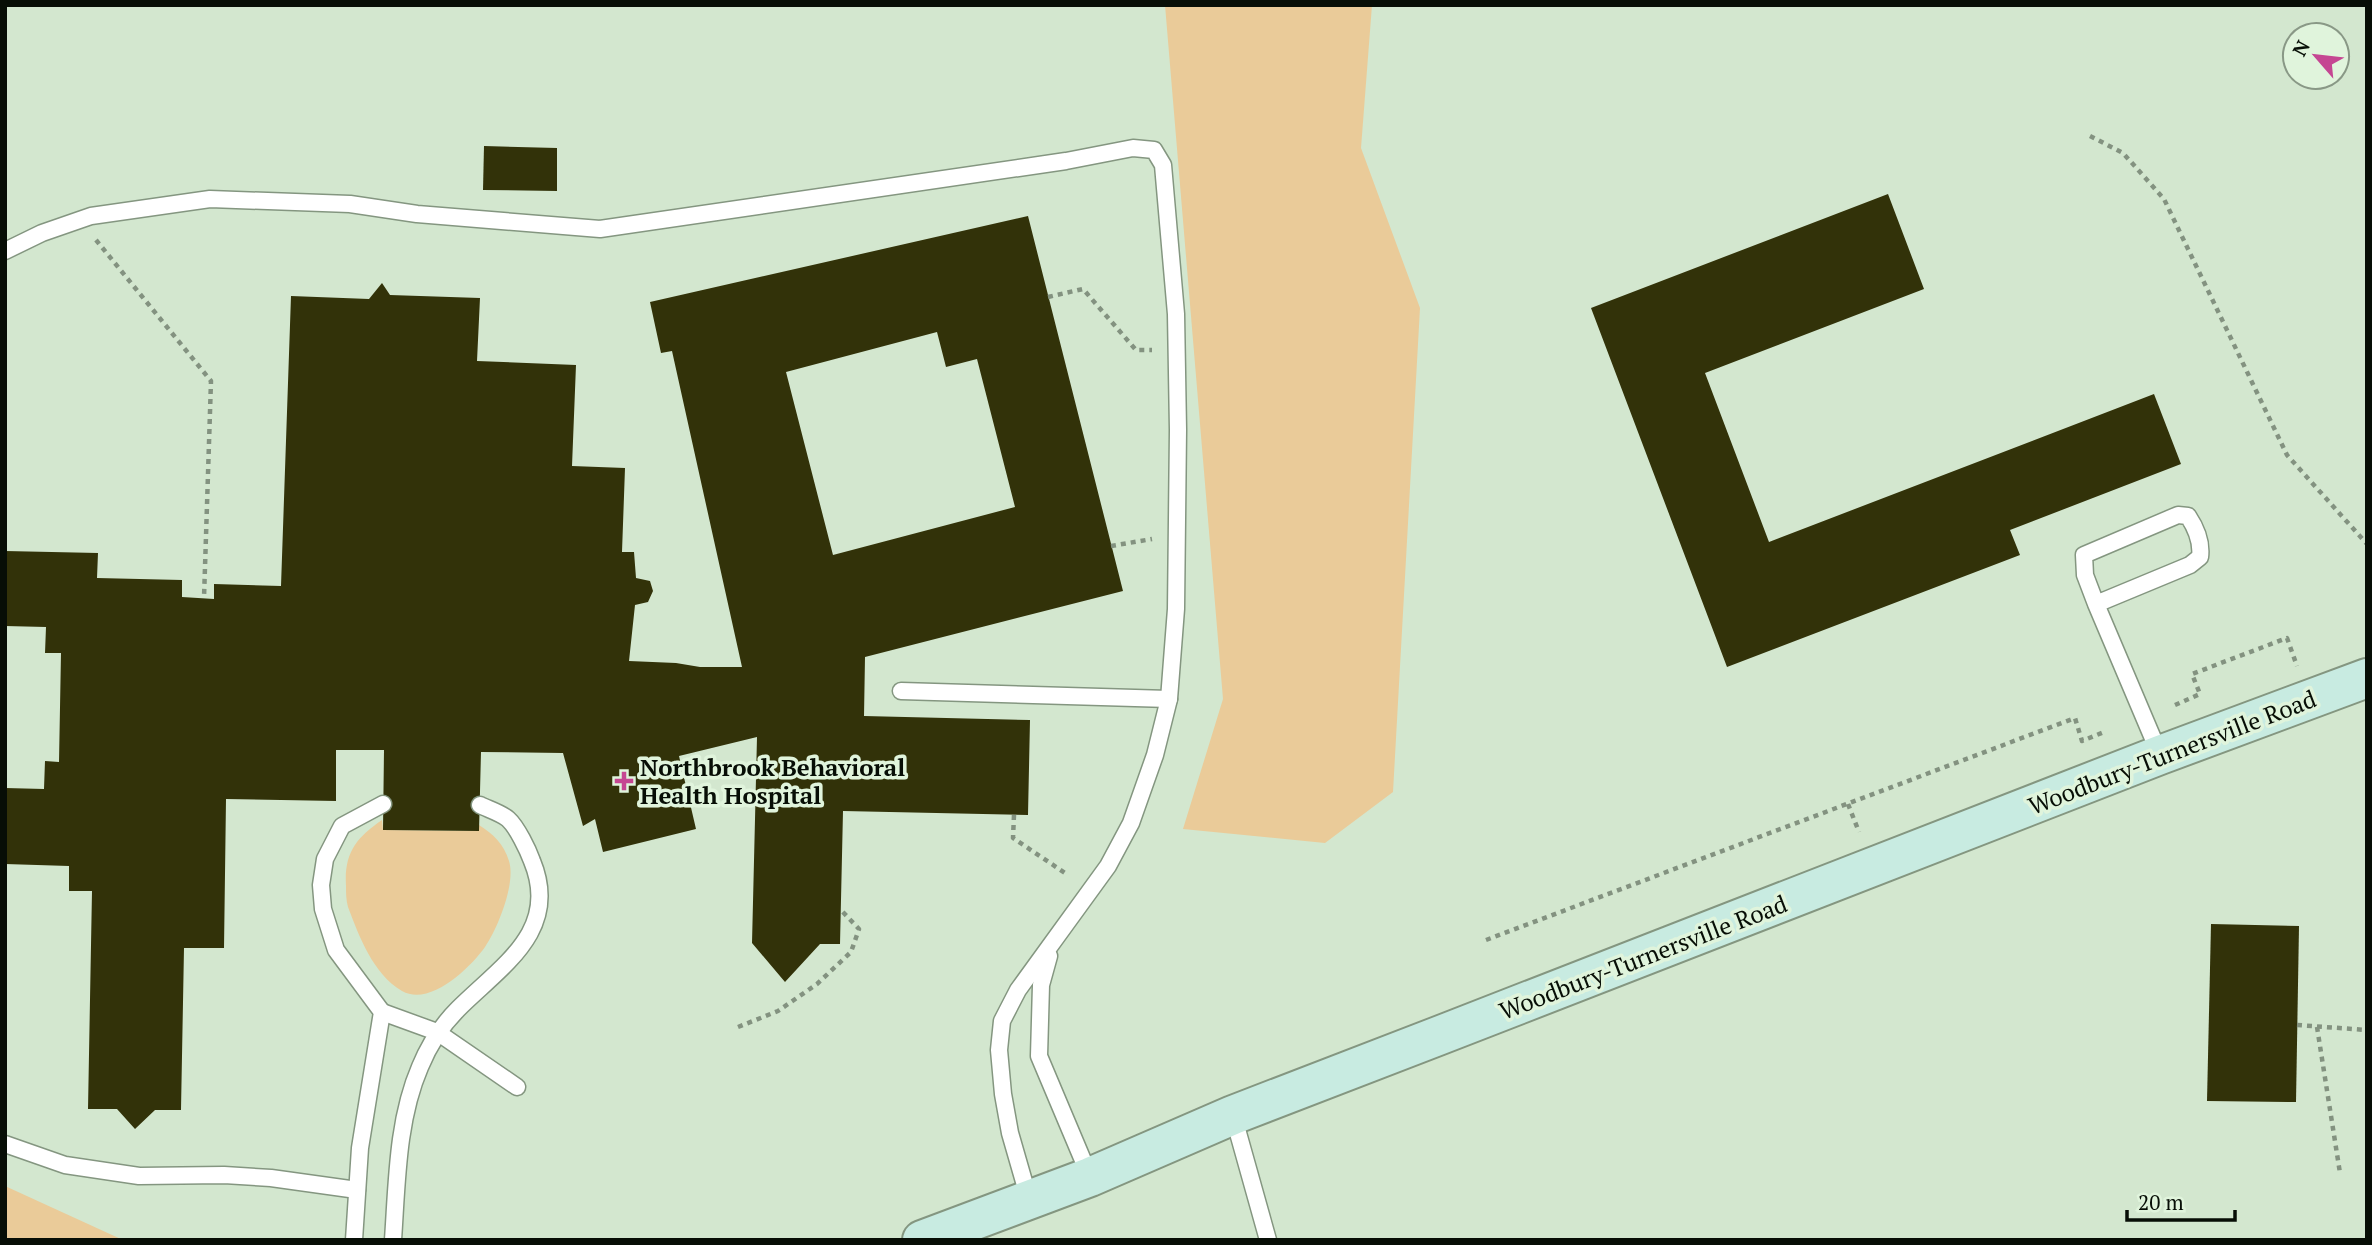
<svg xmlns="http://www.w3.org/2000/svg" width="2372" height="1245" font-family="'PT Serif',serif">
<rect width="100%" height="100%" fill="#d3e7cf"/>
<g fill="#eacb99">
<path d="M1165 5H1372L1361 148 1420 308 1393 792 1325 843 1183 829 1223 699Z"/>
<path d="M382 820 383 830 479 831V825C493 834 504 844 509 861 516 883 498 928 485 947 470 968 430 1007 402 991 373 974 359 936 348 907 346 900 346 893 346 886 344 853 356 838 382 820Z"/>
<path d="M5 1186 123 1240H5Z"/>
</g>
<g fill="#323209" fill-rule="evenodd">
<path d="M484 146 557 148V191L483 190Z"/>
<path d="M1888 194 1924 289 1705 373 1769 542 2154 394 2181 464 2010 530 2020 555 1727 667 1591 308Z"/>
<path d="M1028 216 1123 591 865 657 864 716 1030 720 1028 815 843 811 840 944H820L785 982 752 943 757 737 679 756 696 829 603 852 595 819 583 826 563 753 481 752 479 831 383 830 384 750H336V801L226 799 224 948H184L181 1110H155L135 1129 117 1109H88L92 891H69V866L5 864V788L44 789 45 761 59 762 61 653H45L46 627 5 626V551L98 553 97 578 182 580V597L214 599V584L281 586 291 296 369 299 382 283 390 295 480 298 477 361 576 365 572 466 625 468 622 552H634L636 578 650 581 653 591 648 602 635 605 629 661 676 663 700 667H742L672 351 661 353 650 302ZM937 332 946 367 977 359 1015 507 833 555 786 372Z"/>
<path d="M2211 924 2299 926 2296 1102 2207 1101Z"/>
</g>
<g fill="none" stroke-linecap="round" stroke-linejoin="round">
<g stroke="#849680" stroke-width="19">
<g id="service">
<path d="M5 251 42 233 91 216 210 199 350 204 417 214 600 229 1066 161 1133 148 1154 150 1163 165 1176 314 1178 430 1176 609 1169 699 1155 755 1131 823 1108 866 1018 990 1002 1021 999 1050 1003 1094 1010 1133 1029 1199"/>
<path d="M2096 604 2085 575 2084 555 2178 515 2188 516C2196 528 2202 542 2200 557L2190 565 2096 604 2160 755"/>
<path d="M901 691 1169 699"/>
<path d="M1049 956 1041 985 1039 1056 1090 1177"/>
<path d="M382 1012 437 1032 517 1087"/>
<path d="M1233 1115 1268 1240"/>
<path d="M5 1144 65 1165 139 1176 224 1175 271 1178 357 1190"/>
<path d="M354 1240 360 1148 382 1012 336 950 323 909 321 885 325 859 342 826 383 804"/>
<path d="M393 1240C397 1183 397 1120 420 1067 429 1045 441 1026 458 1009 501 966 561 931 532 861 528 850 517 827 508 819 501 813 488 809 480 805"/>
</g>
</g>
<g stroke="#849680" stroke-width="42">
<path id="secondary" d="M922 1240 1090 1177 1233 1115 1438 1036 2160 755 2367 678"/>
</g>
<g stroke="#839280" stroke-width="4.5" stroke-dasharray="5 5" stroke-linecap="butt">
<path d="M2090 136 2123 153 2164 199 2287 455 2367 544"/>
<path d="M96 240 211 381 204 598"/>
<path d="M1048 297 1083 289 1136 350H1152"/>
<path d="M1111 546 1152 539"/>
<path d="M2175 705 2200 694 2192 674 2287 638 2297 666"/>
<path d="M1848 804 1859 832"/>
<path d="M1014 815 1013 838 1068 875"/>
<path d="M1486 940 2075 718 2082 741 2104 732"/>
<path d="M2297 1025 2367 1030"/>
<path d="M738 1027 778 1011 817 984 851 952 859 929 841 910"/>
<path d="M2317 1027 2340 1173"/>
</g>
<use href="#service" stroke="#fff" stroke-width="16"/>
<use href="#secondary" stroke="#c8ebe1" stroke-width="38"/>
</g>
<path fill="#c54692" stroke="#e0f4dc" stroke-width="2.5" d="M620.5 770.5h7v7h7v7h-7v7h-7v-7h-7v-7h7z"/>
<g text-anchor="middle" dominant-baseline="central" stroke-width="7" stroke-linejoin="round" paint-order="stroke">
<g font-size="24" fill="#070e06" stroke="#e0f4dc">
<text transform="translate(2172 752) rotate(-21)">Woodbury-Turnersville Road</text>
<text transform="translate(1643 957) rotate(-21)">Woodbury-Turnersville Road</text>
</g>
<g font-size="24" font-weight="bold" fill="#070e06" stroke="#e0f4dc" text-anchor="start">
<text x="640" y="767">Northbrook Behavioral<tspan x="640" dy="28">Health Hospital</tspan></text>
</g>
</g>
<rect width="2372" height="1245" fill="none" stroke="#070e06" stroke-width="14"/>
<g transform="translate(2316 56) rotate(298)"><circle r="33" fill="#e0f4dc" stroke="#899886" stroke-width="2"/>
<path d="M0-5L12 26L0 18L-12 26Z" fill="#c54692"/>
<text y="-10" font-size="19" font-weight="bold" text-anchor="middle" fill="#070e06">N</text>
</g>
<path d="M2127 1210v10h108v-10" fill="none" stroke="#070e06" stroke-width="3.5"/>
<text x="2138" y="1210" font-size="21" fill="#070e06" stroke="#e0f4dc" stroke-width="5" paint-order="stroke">20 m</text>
</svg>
